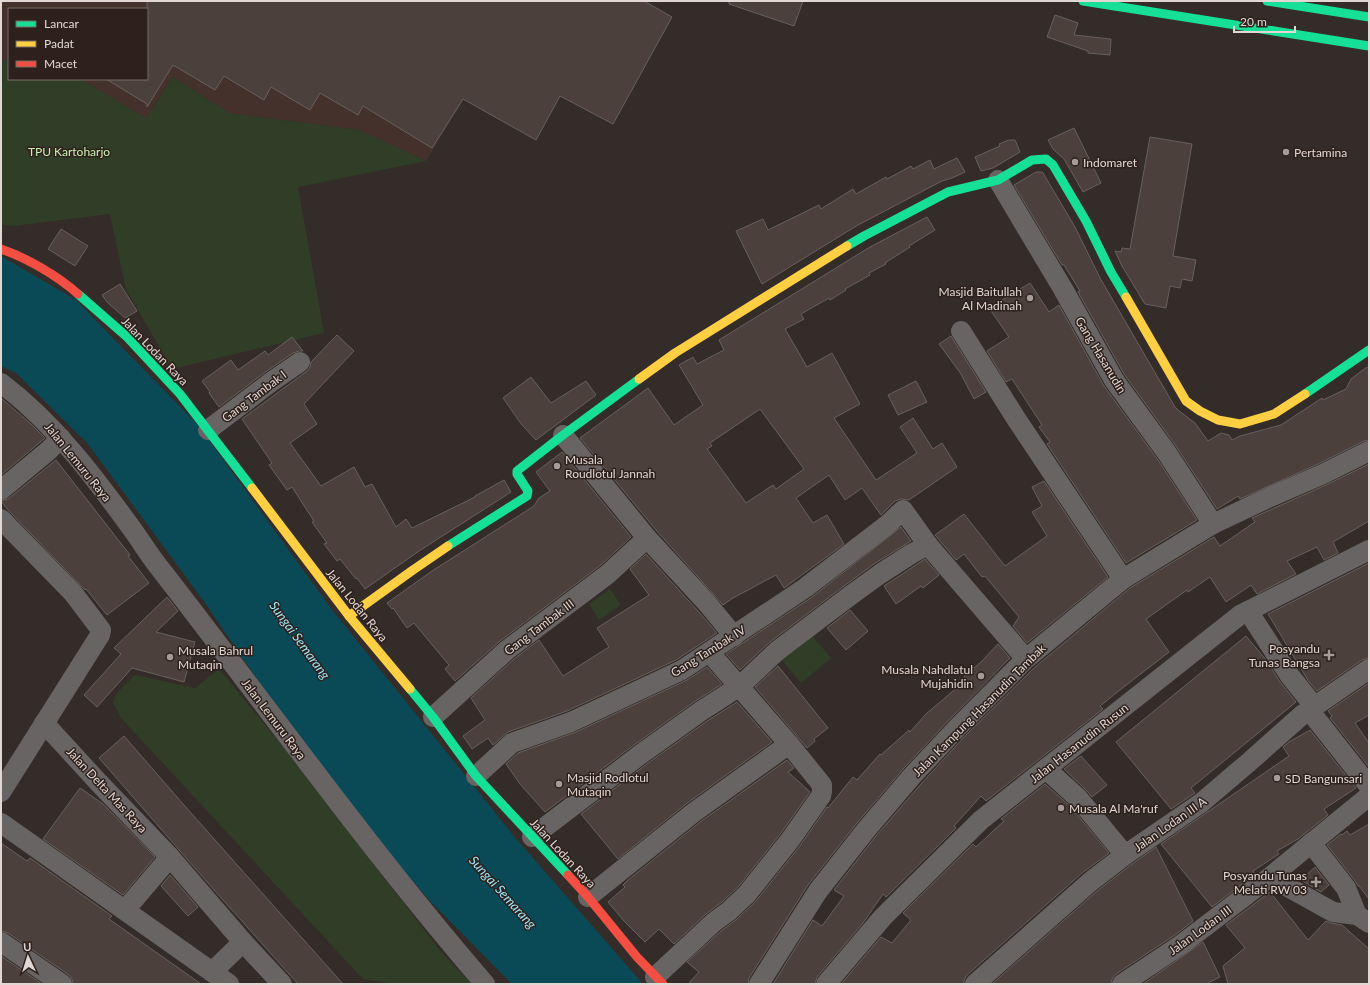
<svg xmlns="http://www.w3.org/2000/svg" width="1370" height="985" font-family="Lato,sans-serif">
<rect width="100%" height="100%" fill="#342c29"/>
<path fill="#44312b" d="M1 1H524L426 161 359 130 229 113 173 77 146 118 80 79H147V9H9V58L1 64Z"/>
<g fill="#313e27">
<path d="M9 58V79H80L146 118 173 77 229 113 359 130 426 161 298 187 324 333 172 369 126 289 110 214 13 226 1 224V64Z"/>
<path d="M610 589 621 605 599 620 589 604Z"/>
<path d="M808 631 831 658 801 683 778 655Z"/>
<path d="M219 669 284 748 442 953 472 984H387L385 982 363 979 121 718 113 702 117 693 135 675 195 688Z"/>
</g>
<path fill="#0a4a57" d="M1 256 76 300 198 425 333 611 513 835 643 984H512L431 902 329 784 203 600 88 444 16 373 1 366Z"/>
<g fill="#4c403c" stroke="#67605d" fill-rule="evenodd">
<path d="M147 1H644L672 17 613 124 560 96 536 140 463 99 432 148 363 106 358 115 320 93 310 110 271 87 264 100 224 76 215 90 173 65 147 107V104L106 79H147Z"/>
<path d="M729 1H803L794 26 729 4Z"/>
<path d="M1055 15 1078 23 1074 35 1111 39 1110 55 1088 53V51L1047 37Z"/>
<path d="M1074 128 1101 183 1083 192 1064 159 1053 149 1048 140Z"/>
<path d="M1150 137 1192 144 1173 256 1196 260 1192 281 1182 279 1180 288 1170 286 1166 308 1145 304 1122 266 1115 251 1121 252 1122 248 1130 249Z"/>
<path d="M1009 140H1015L1020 152 993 168 981 171 975 157 1000 146 999 144Z"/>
<path d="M957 158 965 172 952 178 942 181 858 225 762 284 736 231 763 219 768 230 819 205 821 209 853 189 856 194 886 177 887 179 911 166 913 169 930 160 934 169Z"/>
<path d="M1036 172H1042L1043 173 1075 227 1100 278 1175 407 1179 411 1195 423 1208 441 1221 433 1229 435 1232 440 1240 436 1281 425 1322 398 1323 400 1346 389 1351 379 1367 367 1369 368V440L1364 441 1318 464 1240 499 1238 496 1217 509 1176 446 1124 374 1078 292 1080 291 1064 265H1062L1014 185Z"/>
<path d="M927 217 935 230 909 246 910 247 885 263 886 264 869 273 870 275 845 289 846 290 830 300 829 298 801 314 804 319 785 329 807 367 832 353 860 404 834 418 876 480 917 453 900 427 913 418 933 449 942 443 957 467 909 500 901 499 895 501 881 515 862 488 845 500 829 475 796 498 813 523 827 515 844 544 784 588 776 575 733 598 723 605 656 530 580 438 648 388 674 425 703 405 679 365 693 357 697 364 724 350 719 340 870 247ZM760 409 804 469 776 489 773 485 746 503 707 449 712 446 710 443Z"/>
<path d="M61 229 88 246 75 266 48 249Z"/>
<path d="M1030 283 1049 312 1059 305 1104 386 1158 460 1197 520 1126 563 1053 453 1047 444 1050 442 1039 427 1042 425 1012 379 1006 382 987 351 1009 337 989 308Z"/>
<path d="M120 284 137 311 125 318 107 302 102 295Z"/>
<path d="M337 335 354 351 304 404 317 424 290 443 321 486 354 467 365 487 372 484 396 527 406 519 412 528 475 497V496L504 480 511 492 419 551 365 589 357 578 356 579 340 559 337 561 324 544 327 543 312 522 314 521 292 487 287 490 269 465 272 463 242 419 307 371 310 367 311 362Z"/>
<path d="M951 336 986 392 974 399 961 374 939 344Z"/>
<path d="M292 337 303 351H299L293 353 264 373 219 407 209 393 210 392 202 381 231 360 238 370 265 351 268 355Z"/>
<path d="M531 377 551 403 586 381 596 395 536 440 522 425 503 398Z"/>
<path d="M916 381 927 402 898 415 888 395Z"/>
<path d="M1 398 31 424 45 438 1 475Z"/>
<path d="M562 452 631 537 601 565 500 641 455 681 445 669 449 665 414 623 407 628 393 608 392 609 387 603 432 571 534 506 539 498 550 491 536 472Z"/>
<path d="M56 460 130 555 128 556 149 583 107 615 86 589 85 590 8 510 1 501 8 499Z"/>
<path d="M1369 464V521L1333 542 1338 553 1324 560 1317 547 1287 561 1296 574 1257 594 1251 585 1226 602 1210 577 1188 592 1187 590 1146 619 1169 652 1125 686 1100 706 1103 709 986 801 981 796 954 826 956 828 886 897 883 894 863 923 817 977 815 984H773L813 920 822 926 844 896 834 890 875 837 921 784 966 735 1034 668 1130 588 1214 537 1220 546 1255 522 1252 518 1328 484Z"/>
<path d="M1044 481 1108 577 1027 643 1013 626 1019 617 985 576 982 577 964 554 956 560 935 535 964 514 1005 566 1047 536 1032 512 1042 506 1032 487Z"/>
<path d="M901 527 911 541 874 564 844 586 770 642 740 670 726 654 812 597Z"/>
<path d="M646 554 697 610 717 633 676 660 567 711 508 732 493 745 488 738 472 749 463 736 485 720 471 698 514 659 539 640 563 676 609 647 597 628 649 595 630 569Z"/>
<path d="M925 559 939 575 923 588 921 586 896 604 884 586Z"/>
<path d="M1369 563V658L1362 660 1317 691 1309 682 1268 614Z"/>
<path d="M167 597 178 611 156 632 195 642 184 682 132 668 97 707 84 695 121 654 114 648Z"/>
<path d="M850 610 868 631 846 650 827 628Z"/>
<path d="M1246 636 1267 661 1280 682 1296 702 1191 788 1195 793 1171 809 1116 742Z"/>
<path d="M998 644 1010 658 950 719 904 768 857 823 808 885 749 978 748 984H688L699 972 687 962 721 931 737 919 756 901 799 847 827 807 828 808 853 777 857 780 880 754 881 755 909 730 910 732 926 714 966 680 964 677 981 662Z"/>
<path d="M778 666 828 728 814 739 815 741 807 748 755 687Z"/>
<path d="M707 667 722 684 694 702 634 745 545 812 520 784 506 764 518 753 576 732 687 680Z"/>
<path d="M1369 683V715L1355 723 1369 743V767L1330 718 1332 716 1328 711Z"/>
<path d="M737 702 772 742 686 804 618 859 581 814 648 763 707 721Z"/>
<path d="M1310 730 1356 788 1324 809 1328 815 1298 839 1277 851 1279 854 1253 871 1255 874 1212 907 1161 844 1289 756 1283 747 1289 742Z"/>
<path d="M124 736 183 804 343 984H298L215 891 181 852 99 758Z"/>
<path d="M1081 756 1107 785 1092 797 1086 790 1064 769Z"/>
<path d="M787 760 794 768 788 772 810 792 781 833 739 886 722 902 706 914 674 944 659 929 645 942 624 921 608 902 625 887 623 885 628 880 700 822Z"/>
<path d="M1045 784 1070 806 1109 853 1082 873 967 975 964 980V984H841L881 937 892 943 911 920 903 913 973 844 976 847 1004 821 1001 819Z"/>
<path d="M80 788 103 804 155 857 123 895 43 839Z"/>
<path d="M1369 824V899L1359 886H1358L1355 881 1327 845 1341 834 1342 835 1347 831 1350 835Z"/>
<path d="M1 843 27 861 30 858 112 916 109 919 201 984H73L72 979 69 975 8 933 1 931Z"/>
<path d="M1156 847 1193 921 1175 935 1116 974 1112 979 1111 984H992L1097 891 1132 864Z"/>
<path d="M1315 867 1329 885 1321 892 1301 880Z"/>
<path d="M170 875 198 907 188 916 161 886Z"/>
<path d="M1270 892 1308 940 1326 921 1331 923 1342 925 1369 949V984H1228L1223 966 1245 948 1226 925Z"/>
<path d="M1203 942 1220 977 1206 984H1143Z"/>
<path d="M1 956 42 984H1Z"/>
</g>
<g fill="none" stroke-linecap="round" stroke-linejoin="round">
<g stroke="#686464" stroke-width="20">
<path d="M998 180 1063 289 1114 380 1167 453 1213 524"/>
<path d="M961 331 1015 417 1123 579"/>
<path d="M1 383C55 424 96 479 135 533 144 546 152 559 162 571 269 709 371 852 485 984"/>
<path d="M208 430 271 382 300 362"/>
<path d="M563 435 647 538 706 602 734 636"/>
<path d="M1 490 48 451 61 438"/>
<path d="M1 519 73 593 101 630 100 635 1 792"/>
<path d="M1248 611 1290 676 1314 706"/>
<path d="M1309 710 1369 786"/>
<path d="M433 717 507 650 608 574 647 538"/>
<path d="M44 723 99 783 170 857"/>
<path d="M1046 769 1078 798 1125 855"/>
<path d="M476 776 512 743 571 722 682 670 805 588 887 525 903 510 928 545 1026 659"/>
<path d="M1 823 229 984"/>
<path d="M532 837 641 754 701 711 740 686 777 651 851 595 880 574 911 554 928 545"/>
<path d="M1311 843 1346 888 1357 915"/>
<path d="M1270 877 1333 912 1357 915 1369 923"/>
<path d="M588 897 693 813 789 744 710 653"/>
<path d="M125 910 170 857 243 942 282 984"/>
<path d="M1 942 62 984"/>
<path d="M212 972 243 942"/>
<path d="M655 977 714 922 729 911 747 894 790 840 821 796 822 791V785L789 744"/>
<path d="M759 984 818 891 866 830 912 776 958 727 1026 659 1123 579 1213 524 1270 497 1323 474 1369 451"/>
<path d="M826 984 883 917 981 820 1240 615 1369 550"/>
<path d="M975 984 1090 882 1125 855 1201 803 1248 763 1302 715 1369 669"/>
<path d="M1122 984 1182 944 1270 877 1369 796"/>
</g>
<g stroke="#16e098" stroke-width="9">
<path d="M1083 1 1369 46"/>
<path d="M1267 1 1369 17"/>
<path d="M847 246 864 236 948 192 998 180 1032 160 1046 159 1053 165 1086 221 1111 272 1126 297"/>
<path d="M78 294 126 336 180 394 252 488"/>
<path d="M1305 394 1369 350"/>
<path d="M448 546 527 496 528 491 517 474V471L563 435 639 379"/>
<path d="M410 689 433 717 476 776 568 875"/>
</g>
<g stroke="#ffcf43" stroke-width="9">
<path d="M1126 297 1186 401 1200 411 1218 420 1240 424 1274 414 1305 394"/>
<path d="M639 379 675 353 847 246"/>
<path d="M252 488 349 616 410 689"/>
<path d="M349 616 413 570 448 546"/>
</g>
<g stroke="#f24e42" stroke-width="9">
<path d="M1 249C27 258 58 276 78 294"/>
<path d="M568 875 588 897 637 957 663 984"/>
</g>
</g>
<g fill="#a49c98" stroke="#2e201b" stroke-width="1.5">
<circle cx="1286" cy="152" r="4"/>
<circle cx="1075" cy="162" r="4"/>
<circle cx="1030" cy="298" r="4"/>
<circle cx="557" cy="466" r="4"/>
<path d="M1327 649h4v4h4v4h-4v4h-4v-4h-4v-4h4z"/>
<circle cx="170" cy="657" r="4"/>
<circle cx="981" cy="676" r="4"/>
<circle cx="1277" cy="778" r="4"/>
<circle cx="559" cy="784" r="4"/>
<circle cx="1061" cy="808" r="4"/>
<path d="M1314 876h4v4h4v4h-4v4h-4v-4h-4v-4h4z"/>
</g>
<g text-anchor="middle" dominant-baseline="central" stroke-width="3" stroke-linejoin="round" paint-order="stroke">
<g font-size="12" fill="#c8f3b1" stroke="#2e201b">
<text x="69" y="151">TPU Kartoharjo</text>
</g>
<g font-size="12" fill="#e1d8d4" stroke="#2e201b" text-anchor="start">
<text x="1294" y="152">Pertamina</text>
<text x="1083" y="162">Indomaret</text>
<text x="1022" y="291" text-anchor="end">Masjid Baitullah<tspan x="1022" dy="14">Al Madinah</tspan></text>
<text x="565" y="459">Musala<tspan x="565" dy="14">Roudlotul Jannah</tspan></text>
<text x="1320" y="648" text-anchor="end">Posyandu<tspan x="1320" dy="14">Tunas Bangsa</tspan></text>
<text x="178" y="650">Musala Bahrul<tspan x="178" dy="14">Mutaqin</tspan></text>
<text x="973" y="669" text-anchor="end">Musala Nahdlatul<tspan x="973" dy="14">Mujahidin</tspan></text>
<text x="567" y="777">Masjid Rodlotul<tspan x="567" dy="14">Mutaqin</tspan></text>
<text x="1285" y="778">SD Bangunsari</text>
<text x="1069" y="808">Musala Al Ma'ruf</text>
<text x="1307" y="875" text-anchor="end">Posyandu Tunas<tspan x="1307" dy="14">Melati RW 03</tspan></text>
</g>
<g font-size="12" fill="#e1d8d4" stroke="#2e201b">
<text transform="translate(155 351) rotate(46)">Jalan Lodan Raya</text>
<text transform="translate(1101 355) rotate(59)">Gang Hasanudin</text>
<text transform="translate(254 396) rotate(-37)">Gang Tambak I</text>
<text transform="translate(78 462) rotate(51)">Jalan Lemuru Raya</text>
<text transform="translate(357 605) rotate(51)">Jalan Lodan Raya</text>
<text transform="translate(539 627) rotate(-37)">Gang Tambak III</text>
<text transform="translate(708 651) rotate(-32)">Gang Tambak IV</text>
<text transform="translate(979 710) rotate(-45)">Jalan Kampung Hasanudin Tambak</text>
<text transform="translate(274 719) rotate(53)">Jalan Lemuru Raya</text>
<text transform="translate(1079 743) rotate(-38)">Jalan Hasanudin Rusun</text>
<text transform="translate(107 790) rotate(47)">Jalan Delta Mas Raya</text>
<text transform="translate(1170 824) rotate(-35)">Jalan Lodan III A</text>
<text transform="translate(563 853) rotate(47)">Jalan Lodan Raya</text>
<text transform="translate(1200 930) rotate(-36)">Jalan Lodan III</text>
</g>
<g font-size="13" font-style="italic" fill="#9ce5f9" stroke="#2e201b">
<text transform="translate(300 640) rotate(54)">Sungai Semarang</text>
<text transform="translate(503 892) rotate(48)">Sungai Semarang</text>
</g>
</g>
<rect width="1370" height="985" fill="none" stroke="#e1d8d4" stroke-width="4"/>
<rect x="8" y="8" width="140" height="72" fill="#2e201b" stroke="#766a65"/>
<rect x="16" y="21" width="20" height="6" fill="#16e098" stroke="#766a65"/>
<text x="44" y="28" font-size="12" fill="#e1d8d4">Lancar</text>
<rect x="16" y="41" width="20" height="6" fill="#ffcf43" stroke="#766a65"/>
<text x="44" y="48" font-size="12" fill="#e1d8d4">Padat</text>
<rect x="16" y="61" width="20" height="6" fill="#f24e42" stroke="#766a65"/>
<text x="44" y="68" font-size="12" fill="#e1d8d4">Macet</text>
<g transform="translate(28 957) rotate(356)" stroke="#2e201b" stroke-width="3" paint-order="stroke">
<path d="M0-3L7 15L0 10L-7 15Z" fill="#e1d8d4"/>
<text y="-6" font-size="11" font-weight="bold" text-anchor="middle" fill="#e1d8d4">U</text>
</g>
<path d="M1234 26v6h61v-6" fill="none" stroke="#e1d8d4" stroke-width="2"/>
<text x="1240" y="26" font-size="12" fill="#e1d8d4" stroke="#2e201b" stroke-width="3" paint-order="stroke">20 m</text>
</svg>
